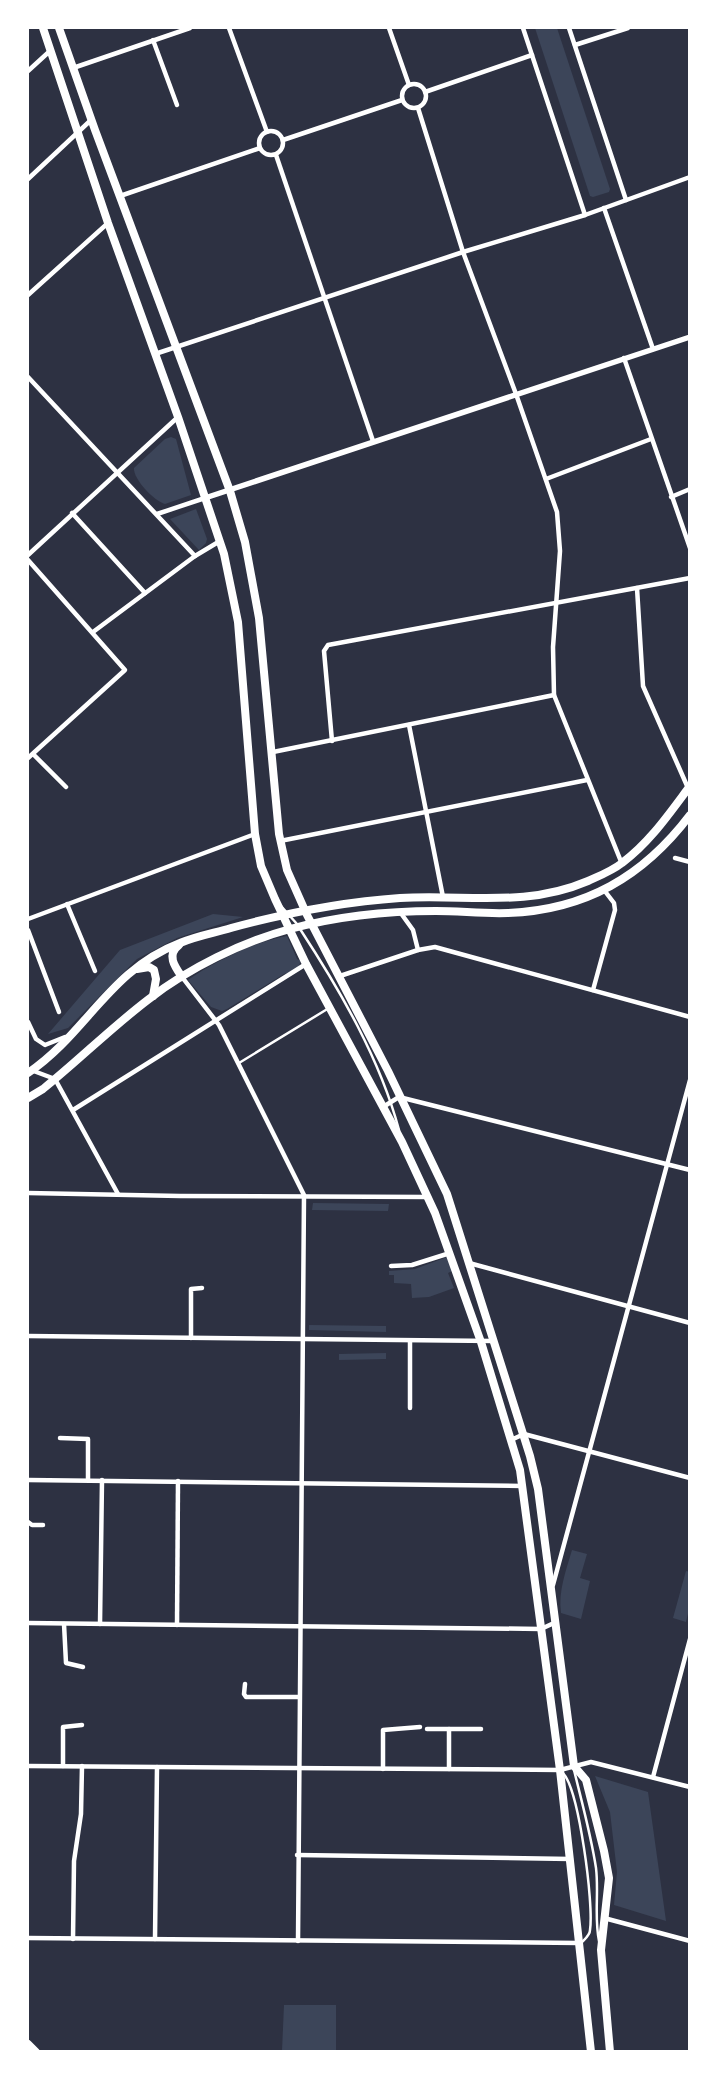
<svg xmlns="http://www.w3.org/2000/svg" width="717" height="2079" font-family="Montserrat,sans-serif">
<rect width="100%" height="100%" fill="#2d3142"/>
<g fill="#3c4559">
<path d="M535 28H557L610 189 609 192 593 197 590 196Z"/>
<path d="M171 437 176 439 191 495 165 504C154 501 133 479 134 468L165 439Z"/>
<path d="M196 509 207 539 206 543 199 550 170 519Z"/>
<path d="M213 914 243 917 177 938 137 959 68 1028 48 1034 120 950Z"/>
<path d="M287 936 297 959 301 961 297 970 284 974 227 1009 222 1011 211 1007 188 980C214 962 256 941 287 936Z"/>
<path d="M313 1203 389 1204 388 1211 312 1210Z"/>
<path d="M447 1257 452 1271 448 1273 454 1288 429 1297 412 1298 411 1284 394 1283V1275H389V1271L415 1269Z"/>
<path d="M309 1325 386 1326V1332L309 1330Z"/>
<path d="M386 1353V1359L339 1360V1354Z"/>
<path d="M572 1550 587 1554 580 1578 590 1581 581 1619 561 1613C558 1591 566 1571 572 1550Z"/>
<path d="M686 1571 690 1572 689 1609 686 1622 673 1618Z"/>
<path d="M595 1776 648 1792 666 1921 614 1905 617 1872 610 1812Z"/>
<path d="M284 2005H336V2051H282Z"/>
</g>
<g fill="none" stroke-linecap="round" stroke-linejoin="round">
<g stroke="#fff" stroke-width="2.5">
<path d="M281 906 297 924"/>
<path d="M300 929C340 990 380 1059 399 1130"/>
<path d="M239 1063 329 1008"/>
<path d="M574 1770C582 1803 591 1835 596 1868 599 1893 594 1917 599 1941"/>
<path d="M563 1773C579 1790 594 1904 590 1930 590 1935 586 1938 582 1942"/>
</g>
<g stroke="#fff" stroke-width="4.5">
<path d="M229 28 267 132"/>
<path d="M389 28 409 85"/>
<path d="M523 28 585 215"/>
<path d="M569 28 626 200"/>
<path d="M153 40 177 105"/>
<path d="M575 45 628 28"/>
<path d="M73 68 190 28"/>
<path d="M28 71 51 50"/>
<circle cx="414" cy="96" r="12"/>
<path d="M425 92 532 55"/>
<path d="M418 108 463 252 516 394 557 512 560 551 553 647 554 695 622 864"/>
<circle cx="271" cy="143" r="12"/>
<path d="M283 140 402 100"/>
<path d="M276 155 373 441"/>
<path d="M28 179 91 120"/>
<path d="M120 196 260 148"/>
<path d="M604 208 653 349"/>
<path d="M28 295 108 223"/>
<path d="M155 354 463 252 585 215 690 177"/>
<path d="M624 358 690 548"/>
<path d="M28 377 195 556"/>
<path d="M546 479 651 439"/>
<path d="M671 497 690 489"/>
<path d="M72 513 145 593"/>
<path d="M157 514 205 498"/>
<path d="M28 555 178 417"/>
<path d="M28 560 125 670 28 758"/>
<path d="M637 588 643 686 688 788"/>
<path d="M93 632 195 556 220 541"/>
<path d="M409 725 443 897"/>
<path d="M332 741 324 651 328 645 690 578"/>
<path d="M273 752 554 695"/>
<path d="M33 754 66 787"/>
<path d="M280 841 587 780"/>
<path d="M675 858 690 862"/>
<path d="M67 904 95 971"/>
<path d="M400 912 413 930 418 950"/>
<path d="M28 919 255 834"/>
<path d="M28 930 59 1012"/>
<path d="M340 976 418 950 435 947 690 1017"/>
<path d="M182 977 219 1025 304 1195 298 1941"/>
<path d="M593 990 615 910 614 903 604 890"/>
<path d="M28 1022 36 1039 45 1045 65 1037"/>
<path d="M31 1070 55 1079 118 1194"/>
<path d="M383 1107 399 1097 690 1170"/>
<path d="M73 1110 306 964"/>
<path d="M28 1193 180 1196 428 1197"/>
<path d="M469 1263 690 1323"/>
<path d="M391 1266 412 1265 450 1253"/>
<path d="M28 1336 494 1341"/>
<path d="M191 1338V1289L202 1288"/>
<path d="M410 1408V1341"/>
<path d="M60 1438 88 1439V1480"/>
<path d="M511 1440 524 1434 690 1478"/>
<path d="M28 1480 523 1486"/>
<path d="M28 1522 32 1525H43"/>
<path d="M553 1585 690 1080"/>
<path d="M28 1623 541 1629 554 1623"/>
<path d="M64 1624 66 1663 83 1667"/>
<path d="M100 1624 102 1480"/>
<path d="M177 1625 178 1481"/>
<path d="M245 1684 244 1694 246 1697H299"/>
<path d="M427 1729H481"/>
<path d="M449 1729V1769"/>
<path d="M28 1766 560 1770 591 1762 690 1787"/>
<path d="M63 1766V1727L82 1725"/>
<path d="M383 1769V1730L420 1727"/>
<path d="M653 1777 690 1639"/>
<path d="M297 1855 571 1859"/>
<path d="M604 1918 690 1941"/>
<path d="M28 1938 579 1943"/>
<path d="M73 1939 74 1861 81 1814 82 1766"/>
<path d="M155 1939 157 1767"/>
</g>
<path stroke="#fff" stroke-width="5.5" d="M205 498 690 337"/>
<g stroke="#fff" stroke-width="8">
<path d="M43 28 108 223 178 417 224 554 238 622 255 834 261 866 275 899 306 964 402 1142 435 1213 481 1342 520 1470 560 1770 591 2052"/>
<path d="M59 28 95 130 230 491 245 542 259 618 279 834 287 870 307 915 388 1071 447 1194 530 1456 538 1489 574 1766 586 1780 604 1851 609 1878 601 1950 610 2052"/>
<path d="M179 945C166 955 175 967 182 977"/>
<path d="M137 969 149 967 154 970 156 979 153 996"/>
<path d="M28 1073C87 1033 109 970 180 943 196 936 214 933 231 928 286 913 342 902 400 898 466 894 525 908 588 881 599 876 612 871 622 863 650 842 669 814 690 786"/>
<path d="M28 1098 43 1089C79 1060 112 1027 149 999 189 968 242 942 290 929 338 916 387 911 436 911 460 911 484 914 508 913 585 910 643 877 690 815"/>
</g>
<path stroke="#fff" stroke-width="8" d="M28 2044 36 2052"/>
</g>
<rect width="717" height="2079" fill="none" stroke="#ffffff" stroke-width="58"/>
</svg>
